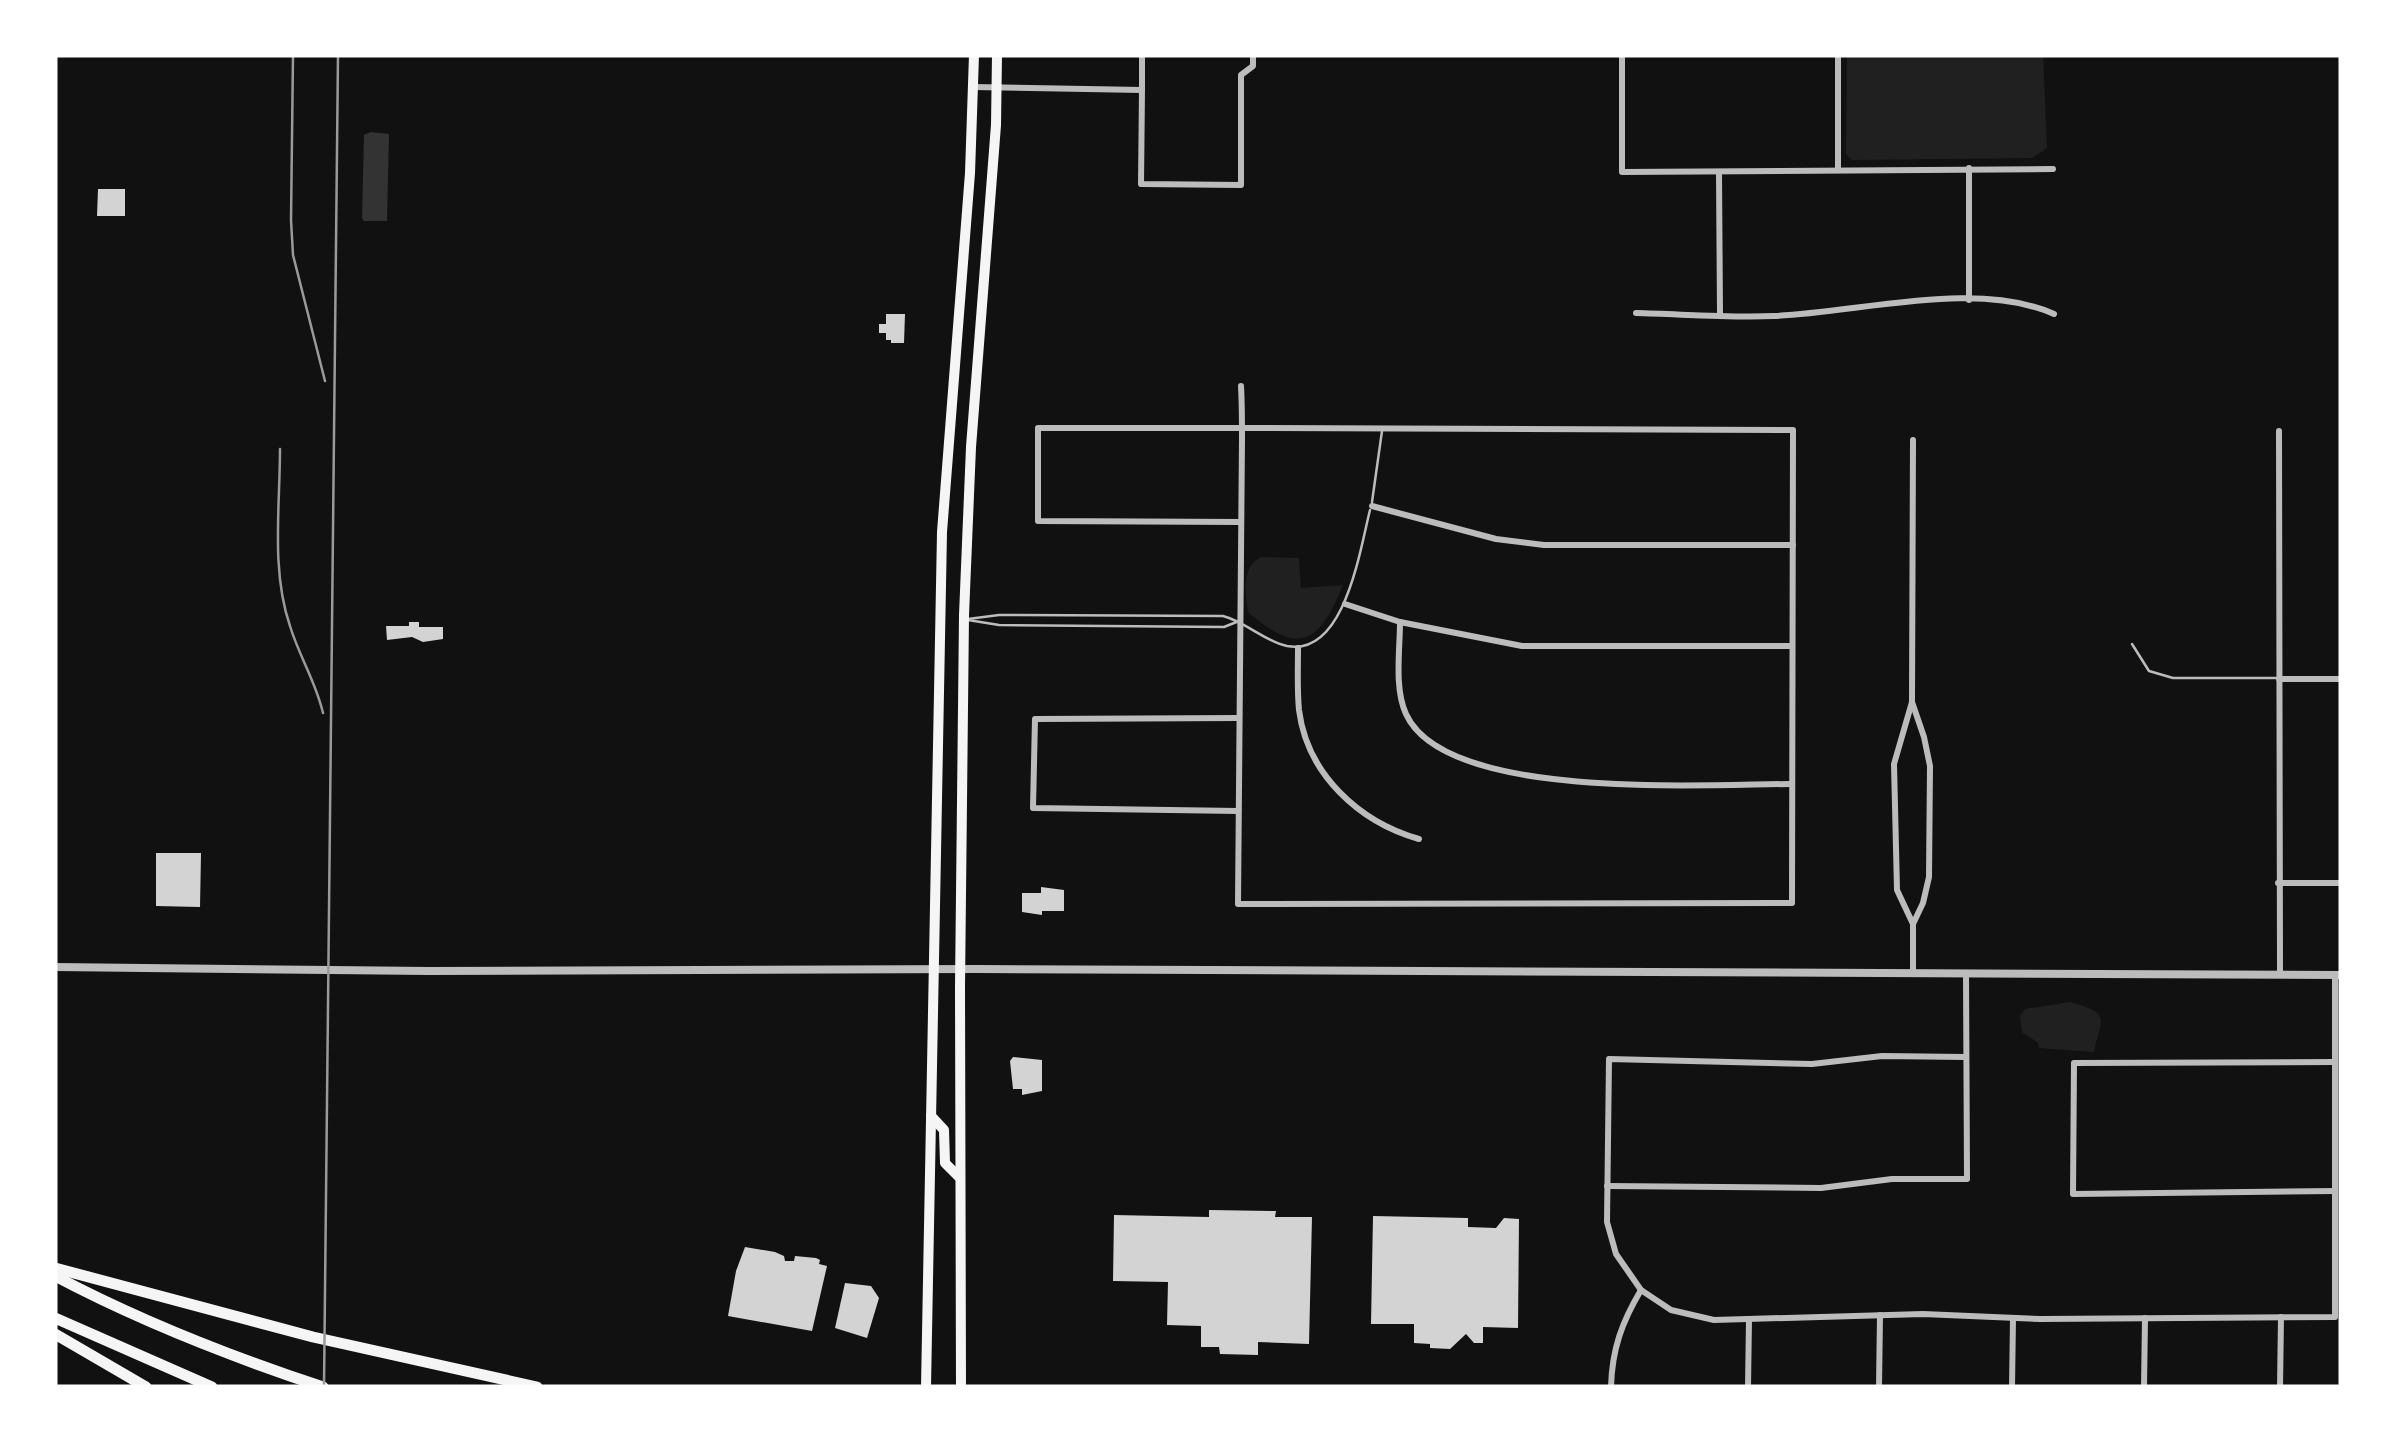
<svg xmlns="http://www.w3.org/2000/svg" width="2396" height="1442" font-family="'Exo 2',sans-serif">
<rect width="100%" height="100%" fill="#111"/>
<g fill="#202020">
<path d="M1847 55H2043L2047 148 2032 158 1852 160 1846 154Z"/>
<path d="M1262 557 1299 558 1301 588 1343 585C1319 644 1299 656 1248 612 1245 594 1241 565 1262 557Z"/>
<path d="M2070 1002C2114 1014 2100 1019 2094 1052L2039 1048 2038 1043 2022 1032 2020 1016 2025 1009Z"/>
</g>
<path fill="#333" d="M371 132 389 134 387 221H364L362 218 364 135Z"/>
<g fill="#d3d3d3">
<path d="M98 189H125V216H97Z"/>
<path d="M886 314H905L904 343H891V340H886V333H879V324H886Z"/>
<path d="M409 622H419V627H443V639L423 642 412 637 387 640 386 626H409Z"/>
<path d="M156 853H201L200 907 156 906Z"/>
<path d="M1041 887 1064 890V911H1042V915L1022 912V893H1041Z"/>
<path d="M1013 1057 1042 1060V1091L1022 1095V1089H1013L1010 1061Z"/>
<path d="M1209 1210 1276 1211 1275 1217H1312L1309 1344 1258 1342V1355L1220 1354 1219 1347H1201V1326L1167 1325 1168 1282 1113 1281 1114 1215 1209 1217Z"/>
<path d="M1373 1216 1468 1218V1227L1496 1228 1504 1218 1519 1219 1518 1328 1483 1327V1343H1474L1466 1334 1450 1349 1430 1348V1344L1414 1343V1324H1371Z"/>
<path d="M745 1247 775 1252 784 1256 785 1261H794L795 1256 816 1258 820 1260 819 1264 827 1266 812 1331 728 1316 736 1271Z"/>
<path d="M845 1283 871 1286 879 1298 867 1338 835 1328Z"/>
</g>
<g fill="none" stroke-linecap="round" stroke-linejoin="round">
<g stroke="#bcbcbc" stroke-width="2.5">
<path d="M1372 502 1382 431"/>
<path d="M968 619 999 615 1223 616C1246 622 1264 641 1287 646 1345 657 1360 549 1370 510"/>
<path d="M968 620 999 625 1224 627 1239 621"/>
<path d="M2132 644 2149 671 2173 678H2278"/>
</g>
<g stroke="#bcbcbc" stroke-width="6">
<path d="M1622 55V172L2053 169"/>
<path d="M973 87 1142 90V55"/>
<path d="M1142 90 1141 184 1241 185V75L1253 66V55"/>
<path d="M1838 168V55"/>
<path d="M1969 168V300"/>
<path d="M1719 173 1720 314"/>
<path d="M1636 313C1681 314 1728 318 1774 316 1858 313 1976 279 2054 314"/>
<path d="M2279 431 2280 974"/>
<path d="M1372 506 1496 539 1544 545H1793"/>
<path d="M1241 522 1038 521V428H1242L1793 430 1792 903 1238 904 1242 438C1242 421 1242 404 1241 386"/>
<path d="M1345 604 1400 622 1522 646H1792"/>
<path d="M1400 622C1400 650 1394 688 1406 714 1446 802 1709 784 1792 784"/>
<path d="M1298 648C1298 668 1297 690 1299 710 1307 774 1359 822 1419 839"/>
<path d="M2279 679H2341"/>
<path d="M1912 702 1924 737 1930 766 1929 877 1923 903 1913 924V974"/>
<path d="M1238 811 1033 808 1035 719 1239 718"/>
<path d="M2278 883H2341"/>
<path d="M1913 924 1897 890 1894 764 1912 702 1913 440"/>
<path d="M1965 1057 1882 1056 1812 1064 1609 1059 1607 1222 1616 1254 1641 1290 1671 1310 1714 1320 1923 1314 2040 1319 2335 1317V975"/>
<path d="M2335 1062 2074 1063 2073 1194 2335 1191"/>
<path d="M1607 1186 1821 1188 1892 1179H1967L1966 974"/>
<path d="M1611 1387C1612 1349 1622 1322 1641 1290"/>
<path d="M1748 1387 1749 1319"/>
<path d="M1879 1387 1880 1315"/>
<path d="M2012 1387 2013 1318"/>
<path d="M2144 1387 2145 1318"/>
<path d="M2280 1387 2281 1317"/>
</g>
<path stroke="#bcbcbc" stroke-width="8" d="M55 967 429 971 977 969 2341 975"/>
<g stroke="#f5f5f5" stroke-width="10">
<path d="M931 1116 944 1130 945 1163 959 1177"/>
<path d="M926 1387 942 532 970 173 974 55"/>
<path d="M961 1387 960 987 964 615 971 447 996 125 997 55"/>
</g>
<g stroke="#f5f5f5" stroke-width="11">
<path d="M55 1268 313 1337 537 1387"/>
<path d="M55 1276C140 1321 232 1357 323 1387"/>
<path d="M55 1318 212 1387"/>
<path d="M55 1334 146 1387"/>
</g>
<g stroke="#9a9a9a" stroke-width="2.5">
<path d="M293 55 291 220 293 255 325 381"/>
<path d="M280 449C280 506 271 571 290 626 299 656 316 682 323 713"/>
<path d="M324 1387 338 55"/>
</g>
</g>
<rect width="2396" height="1442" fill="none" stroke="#ffffff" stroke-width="115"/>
</svg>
